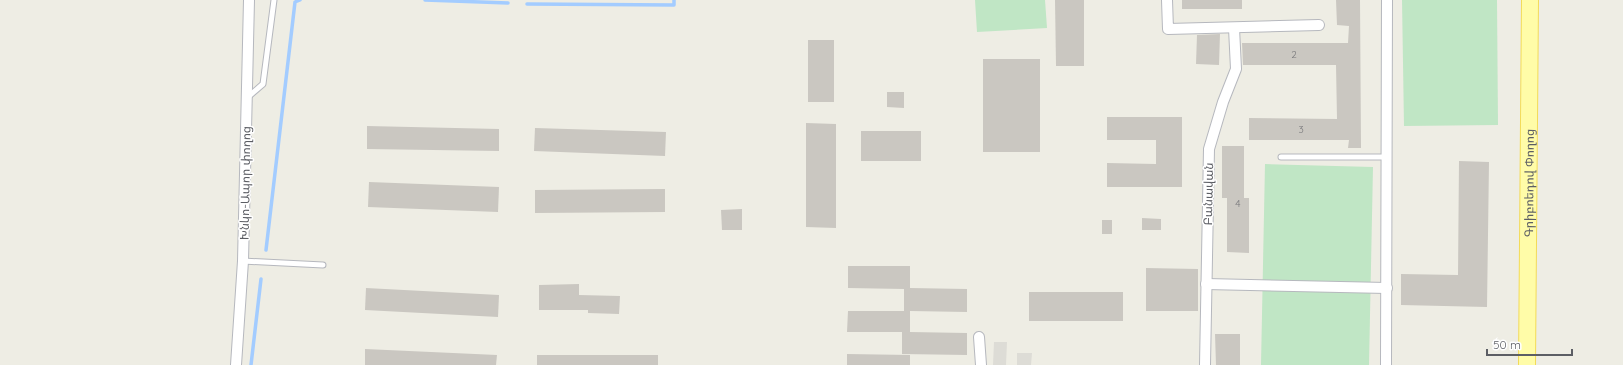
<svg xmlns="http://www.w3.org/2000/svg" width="1623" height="365" font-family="Quicksand,'Noto Sans Armenian',sans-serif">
<rect width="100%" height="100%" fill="#eeede4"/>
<g fill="#dddcd6">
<path d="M994 342H1007L1006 365H993Z"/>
<path d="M1017 353H1032L1031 365H1017Z"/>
</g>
<g fill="#c0e6c5">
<path d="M975 0H1045L1047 28 977 32Z"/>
<path d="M1402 0H1497L1498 125 1404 126Z"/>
<path d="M1265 164 1373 167 1369 365H1261Z"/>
</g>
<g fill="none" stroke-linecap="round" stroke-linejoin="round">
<g stroke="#a3ccff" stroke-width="3.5">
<path d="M425 0 508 3"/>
<path d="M527 4 674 5V0"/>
<path d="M266 250 295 2 300 0"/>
<path d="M251 365 261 279"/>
</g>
</g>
<g fill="#cac7c1">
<path d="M1055 0H1084V66H1056Z"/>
<rect x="1182" y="0" width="60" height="9"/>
<path d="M1336 0H1360L1361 148H1348L1349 140H1249V118L1337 119 1336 65H1243L1242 43H1348L1349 26 1337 25Z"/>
<path d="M1220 34 1219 65 1196 64 1197 35Z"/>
<rect x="808" y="40" width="26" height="62"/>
<rect x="983" y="59" width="57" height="93"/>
<path d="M887 92H904V108L887 107Z"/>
<path d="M1107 117H1182V187H1107V163L1156 164V140H1107Z"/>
<path d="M806 123 836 124V228L806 227Z"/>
<path d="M367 126 499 129V151L367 149Z"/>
<path d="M535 128 666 132 665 156 534 151Z"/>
<rect x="861" y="131" width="60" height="30"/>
<path d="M1222 146H1244V198H1249V253L1227 252V198H1222Z"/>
<path d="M1459 161 1489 162 1487 307 1401 305V274L1458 275Z"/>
<path d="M369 182 499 187 498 212 368 207Z"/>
<path d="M665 189V212L535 213V190Z"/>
<path d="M742 209V230H722L721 210Z"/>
<path d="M1142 218 1161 219V230H1142Z"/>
<rect x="1102" y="220" width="10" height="14"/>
<path d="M848 266H910V288L967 289V312L910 311V332L967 333V355L902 354V332H847L848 311H904V289L848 288Z"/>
<path d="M1146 268 1198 269V311H1146Z"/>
<path d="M579 284V295L620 296 619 314 588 313V310H539V285Z"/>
<path d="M366 288 499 295 498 317 365 310Z"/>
<rect x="1029" y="292" width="94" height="29"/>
<path d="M1215 334H1240V365H1216Z"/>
<path d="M365 349 497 355 496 365H365Z"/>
<path d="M847 354 910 355V365H847Z"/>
<rect x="537" y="355" width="121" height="10"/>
</g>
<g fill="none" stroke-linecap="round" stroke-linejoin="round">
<g stroke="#b6b8be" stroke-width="7">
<g id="lane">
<path d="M248 97 263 84 274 0"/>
<path d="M1281 157H1386"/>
<path d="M243 261 323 265"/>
</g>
</g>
<g stroke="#b6b8be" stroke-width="12">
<g id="street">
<path d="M1167 0 1168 29 1319 25"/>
<path d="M1206 284 1387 288"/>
<path d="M979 337 981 365"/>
<path d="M236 365 243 261 249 0"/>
<path d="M1205 365 1209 149 1223 102 1236 69 1234 28"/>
<path d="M1386 365 1387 0"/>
</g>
</g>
<g stroke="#f3db58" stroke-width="18">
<g id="primary">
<path id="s1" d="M1527 365 1530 0"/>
</g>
</g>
<use href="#lane" stroke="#fff" stroke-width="5"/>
<use href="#street" stroke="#fff" stroke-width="10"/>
<use href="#primary" stroke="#fffca8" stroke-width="16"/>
</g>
<g text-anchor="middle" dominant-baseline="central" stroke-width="3" stroke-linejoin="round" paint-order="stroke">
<g font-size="10" fill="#78787b">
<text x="1294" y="54">2</text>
<text x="1301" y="129">3</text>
<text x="1238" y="203">4</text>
</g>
<g font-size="12" fill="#5c5e64" stroke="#fff">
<text transform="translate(245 183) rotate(-89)">Խնկո-Ապոր փողոց</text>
<text stroke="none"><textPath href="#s1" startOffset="182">Գրիբոեդով Փողոց</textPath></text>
<text transform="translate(1208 194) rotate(-89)">Բանավան</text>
</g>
</g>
<path d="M1487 349v6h85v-6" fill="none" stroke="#5c5e64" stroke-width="2"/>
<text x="1493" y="349" font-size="12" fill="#5c5e64" stroke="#ffffff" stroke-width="3" paint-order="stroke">50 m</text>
</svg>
